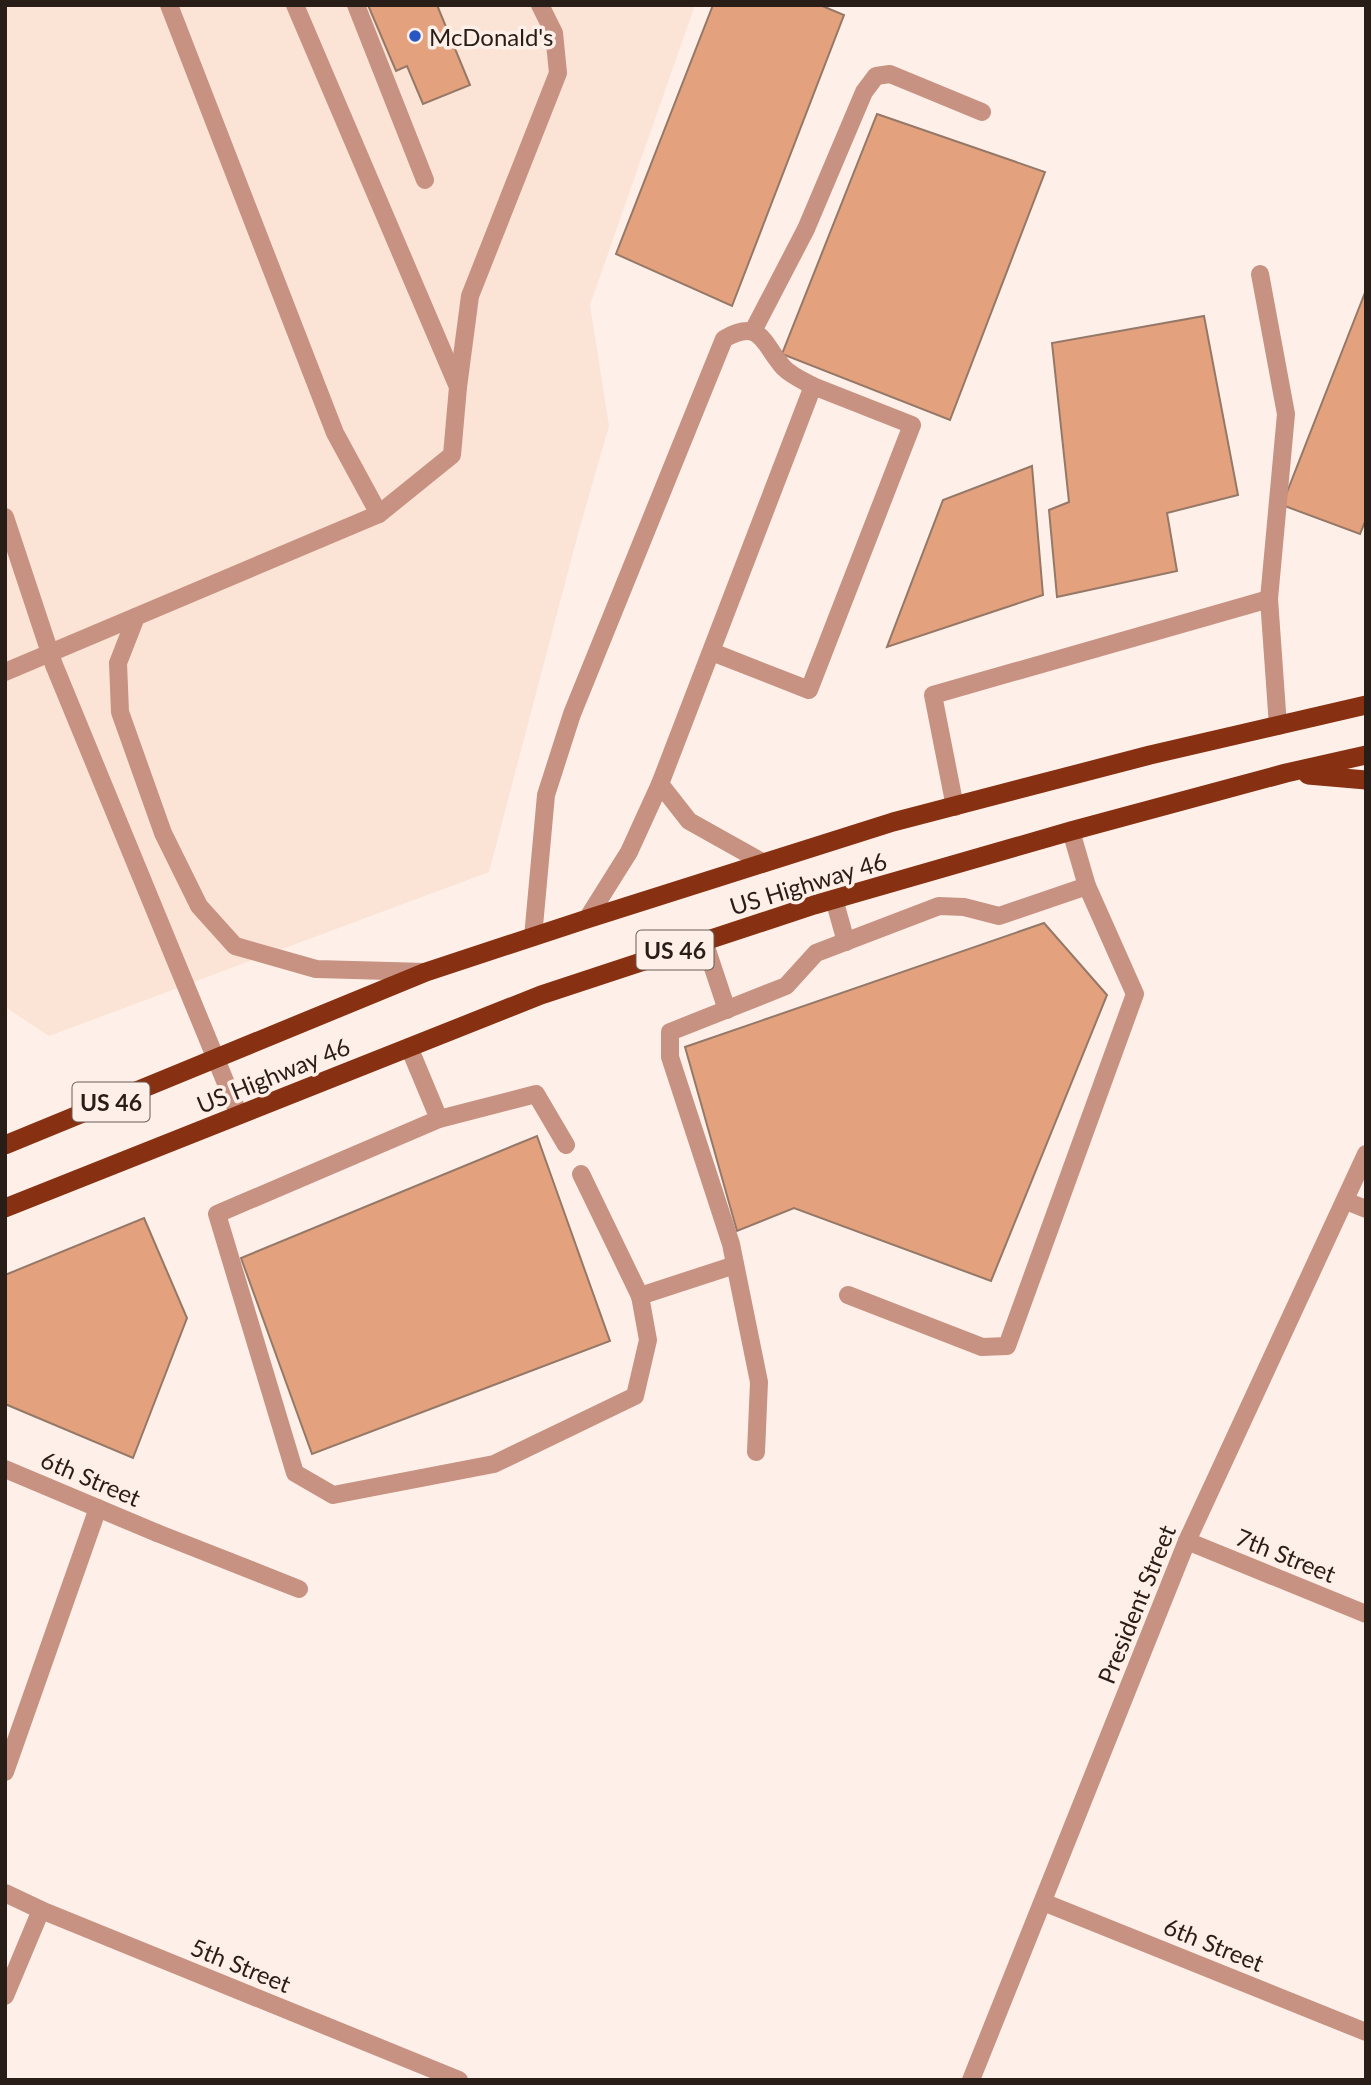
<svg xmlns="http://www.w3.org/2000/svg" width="1371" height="2085" font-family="Lato,sans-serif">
<rect width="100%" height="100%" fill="#fef0e9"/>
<path fill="#fbe3d5" d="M5 5H695L590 305 609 426 579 530 489 872 49 1036 5 1007Z"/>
<g fill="#e3a17d" stroke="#957867" stroke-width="2">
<path d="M368 5H437L470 85 423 104 407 66 396 71Z"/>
<path d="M713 5H820L844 15 732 306 616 254Z"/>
<path d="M877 114 1045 172 950 420 782 354Z"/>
<path d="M1366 290V519L1360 534 1282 505Z"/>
<path d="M1204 316 1238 495 1167 513 1177 571 1057 597 1049 510 1069 502 1052 343Z"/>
<path d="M1032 466 1043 595 887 647 943 500Z"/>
<path d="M1044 923 1107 995 991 1281 794 1208 737 1231 685 1047Z"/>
<path d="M537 1136 610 1341 312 1454 241 1258Z"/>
<path d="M144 1218 187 1318 133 1458 5 1404V1275Z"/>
</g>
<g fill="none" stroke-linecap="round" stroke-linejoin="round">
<g stroke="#c79281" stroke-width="18">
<path d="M169 5 335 433 379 514"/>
<path d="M356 5 425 180"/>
<path d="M1260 274 1286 414 1269 599 1278 726"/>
<path d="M753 331 806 229 864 92 876 76 890 74 982 112"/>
<path d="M458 387 470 296 558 73 554 33 540 5"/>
<path d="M5 517 54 665 239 1115"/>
<path d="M136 617 118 663 120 712 163 833 199 906 235 946 316 969 426 972"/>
<path d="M5 672 379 514 452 455 458 387 295 5"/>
<path d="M660 784 689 821 764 863"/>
<path d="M955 807 933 695 1269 599"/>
<path d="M834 899 846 942"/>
<path d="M587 919 629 852 660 784 813 386 912 425 809 690 712 652"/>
<path d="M533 937 546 795 572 714 724 339C762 317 763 345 784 368 792 376 804 381 813 386"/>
<path d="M704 941 727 1010"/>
<path d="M409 1047 439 1119 217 1214 295 1473 333 1495 494 1464 635 1396 648 1340 640 1296 735 1265"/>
<path d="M439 1119 536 1094 566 1145"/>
<path d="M581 1174 640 1296"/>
<path d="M848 1295 982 1347 1007 1346 1135 994 1087 886 1071 831"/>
<path d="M756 1452 759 1382 731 1244 670 1057V1032L786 986 816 953 939 906 964 907 999 916 1087 886"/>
<path d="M157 1533 299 1589"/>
</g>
<g stroke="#c79281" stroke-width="18">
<path d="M1346 1201 1366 1209"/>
<path d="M5 1469 157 1533"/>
<path d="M1187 1541 1366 1614"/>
<path d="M5 1772 98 1508"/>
<path d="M5 1893 41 1910 459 2080"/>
<path d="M1043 1902 1366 2032"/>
<path d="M5 1996 41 1910"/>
<path d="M971 2080 1187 1541 1366 1154"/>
</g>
<g stroke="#883112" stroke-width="19">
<path d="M1308 775 1366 780"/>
<path d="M5 1145 426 972 587 919 893 822 1150 755 1366 705"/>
<path d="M5 1208 541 995 814 905 1071 831 1286 773 1366 755"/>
</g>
</g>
<circle fill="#2856c4" stroke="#fef0e9" stroke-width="2.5" cx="415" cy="36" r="7"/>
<g text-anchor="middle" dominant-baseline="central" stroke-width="7" stroke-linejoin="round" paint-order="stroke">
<g fill="#fef0e9" stroke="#695c56" stroke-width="2">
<rect x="636.5" y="930.5" width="77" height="39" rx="5"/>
<rect x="72.5" y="1082.5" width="77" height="39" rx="5"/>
</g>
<g font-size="23" font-weight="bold" fill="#291d17">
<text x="675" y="950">US 46</text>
<text x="111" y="1102">US 46</text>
</g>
<g font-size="24" fill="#291d17" stroke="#fef0e9" text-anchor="start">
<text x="429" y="36">McDonald's</text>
</g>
<g font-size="24" fill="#291d17" stroke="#fef0e9">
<text transform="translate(808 883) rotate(-17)">US Highway 46</text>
<text transform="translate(273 1075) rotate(-22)">US Highway 46</text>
<text transform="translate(91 1478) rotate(23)">6th Street</text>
<text transform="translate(1286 1555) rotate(22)">7th Street</text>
<text transform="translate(1136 1604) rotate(-68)">President Street</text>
<text transform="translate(1214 1944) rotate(22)">6th Street</text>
<text transform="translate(241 1965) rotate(22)">5th Street</text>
</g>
</g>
<rect width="1371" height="2085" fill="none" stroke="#291d17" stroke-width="14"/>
</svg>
